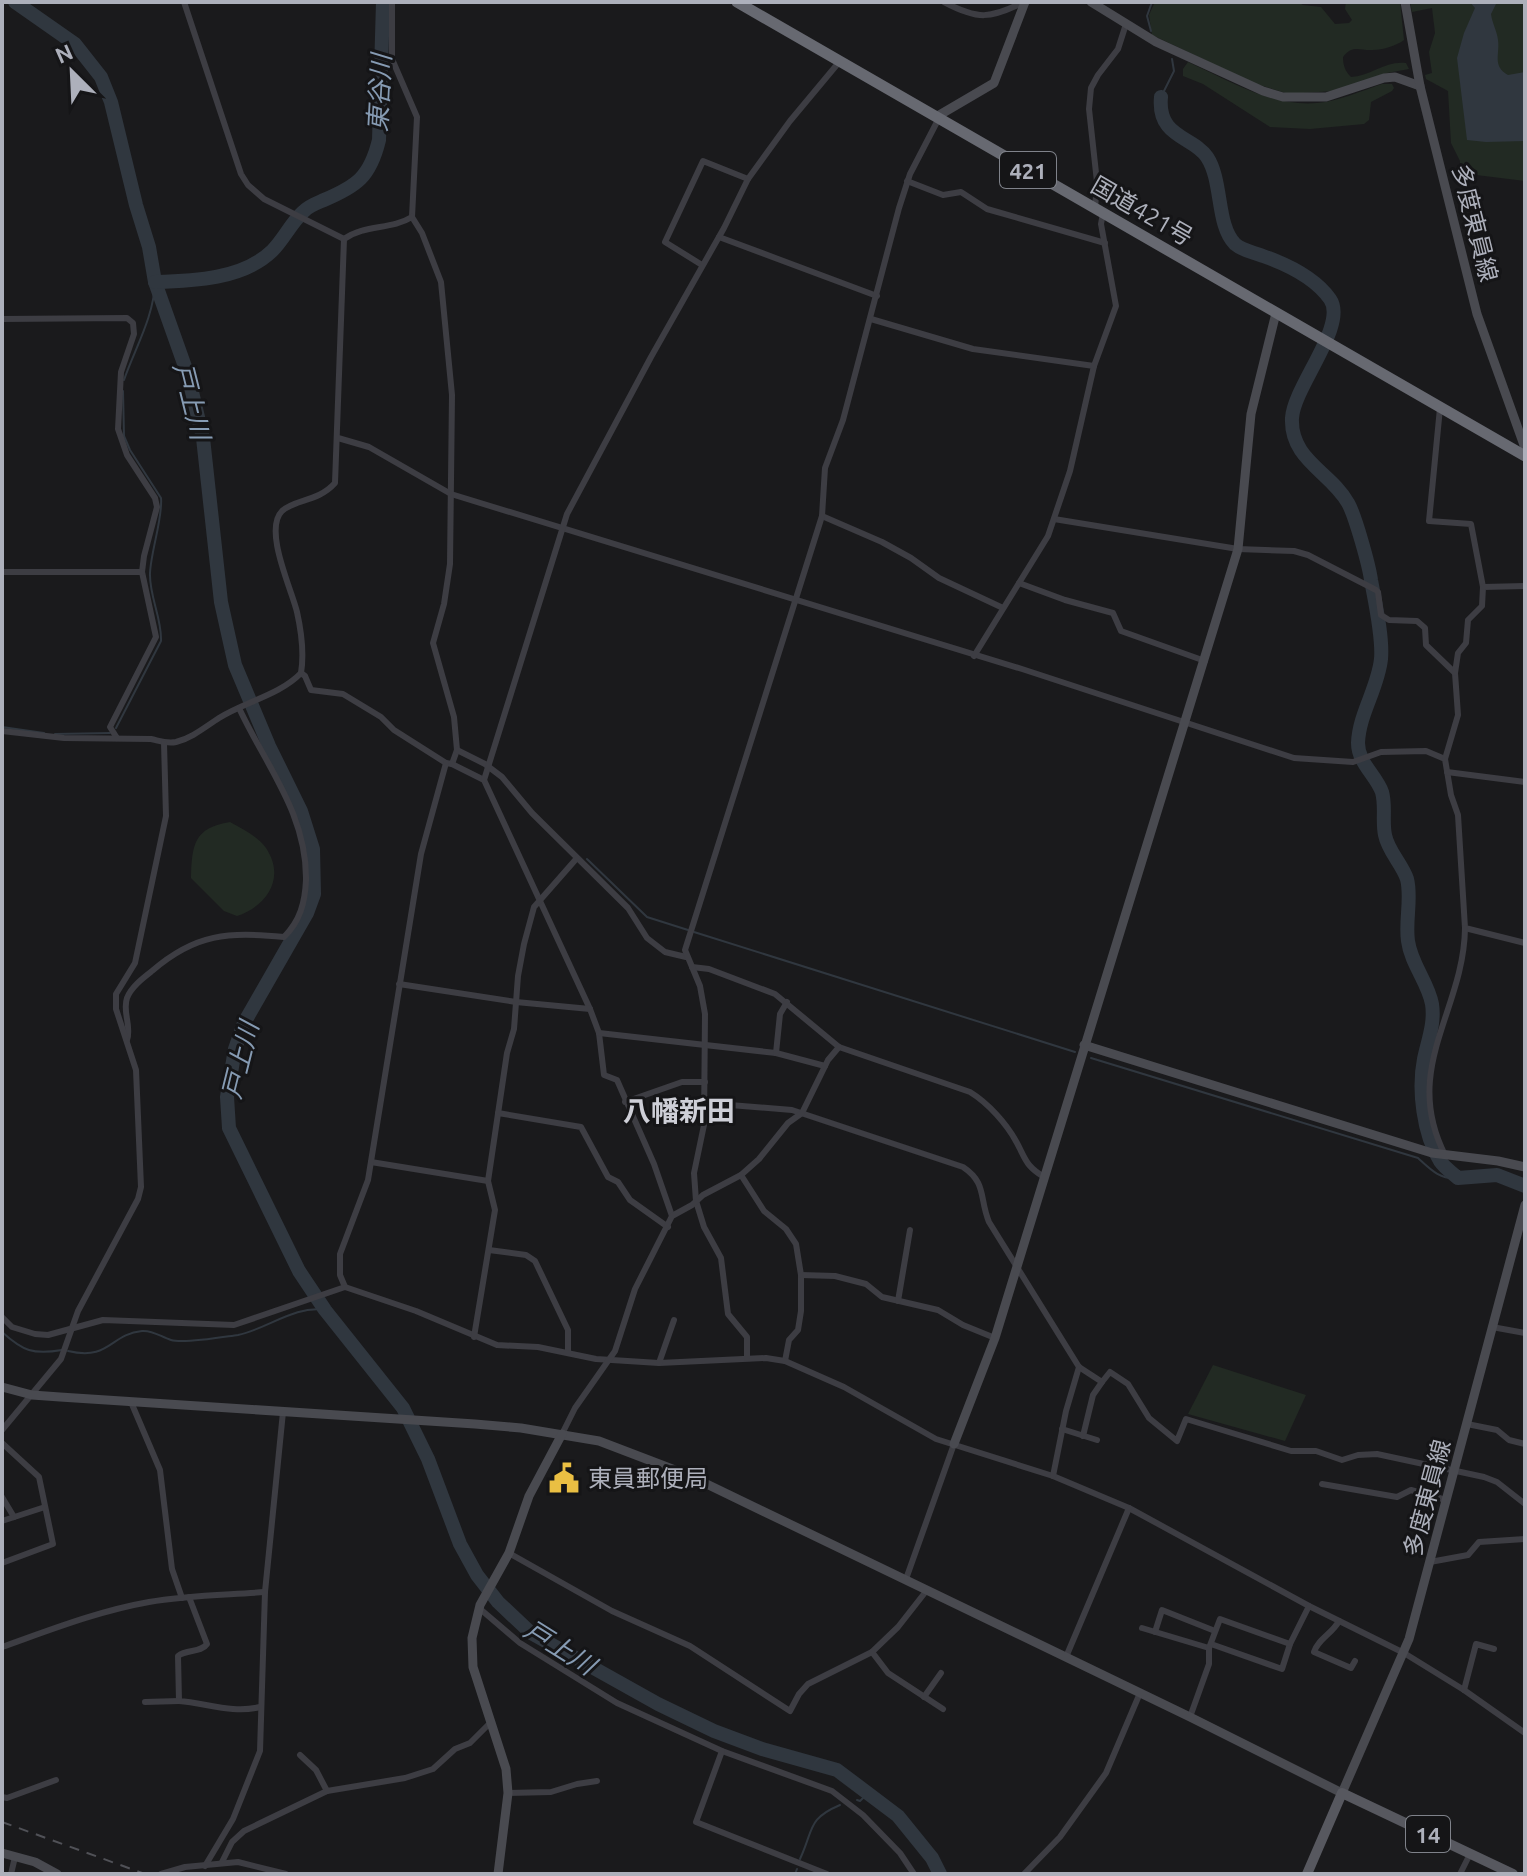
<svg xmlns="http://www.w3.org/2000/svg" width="1527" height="1876" font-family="Ubuntu,'Noto Sans JP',sans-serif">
<rect width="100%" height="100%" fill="#1a1a1c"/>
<g fill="#222a23">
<path d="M1155 2H1298L1303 5 1321 7 1335 24 1349 23 1352 20 1345 9 1346 2H1400L1404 40C1396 46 1382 50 1373 50 1360 51 1353 44 1343 57 1343 65 1345 71 1351 77 1370 76 1387 60 1406 63L1409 69 1387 73 1334 91 1289 94 1256 84 1152 35 1149 15Z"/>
<path d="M1410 2H1525V181L1460 173V161L1451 143 1448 91 1426 79 1425 75 1432 73 1429 52 1435 33 1432 8 1412 12Z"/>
<path d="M1188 62C1228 80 1271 107 1317 103 1339 101 1361 91 1382 84H1392L1394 88 1392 91 1371 102 1369 120 1364 124 1310 129 1270 127 1203 84 1183 76V69Z"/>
<path d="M230 822C242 829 258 836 266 848 286 878 267 906 237 916L224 911 191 878C192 844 194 828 230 822Z"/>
<path d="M1213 1365 1306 1395 1285 1441 1188 1414Z"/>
</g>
<path fill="#30373f" d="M1470 2H1497L1491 14C1492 23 1497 31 1498 40 1500 54 1492 66 1508 75L1525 72V141L1486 142 1467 140 1457 58 1464 33 1475 8Z"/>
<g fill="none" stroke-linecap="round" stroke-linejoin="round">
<g stroke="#30373f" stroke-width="2">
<path d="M1151 31 1147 16 1152 2"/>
<path d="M1161 97 1174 71 1172 59"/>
<path d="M124 380C135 348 154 317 155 282"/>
<path d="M2 727 44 733"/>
<path d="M116 728 161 641C162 618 149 596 150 573 151 551 163 517 161 498L130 450 124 436 123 391"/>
<path d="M55 734 110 733"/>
<path d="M587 859 647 917 688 930"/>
<path d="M694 932 1075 1052"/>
<path d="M1091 1058 1418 1158C1430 1169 1440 1180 1458 1178"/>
<path d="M2 1332C23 1351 33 1355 62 1350"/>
<path d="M68 1351C110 1361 110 1334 142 1331 153 1330 161 1337 171 1340 184 1344 223 1337 238 1335 267 1329 295 1305 325 1310"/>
<path d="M857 1800 860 1801 869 1792"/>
<path d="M800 1859C814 1829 807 1819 840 1805"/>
<path d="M795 1874 797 1869"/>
</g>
<g stroke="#30373f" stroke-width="14">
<path d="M15 2 75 44 101 77 111 102 136 205 149 247 155 282 188 375 203 438 221 602 235 665 269 746 301 811 313 849 314 894 307 913 244 1023 235 1049 227 1097 229 1128 299 1271 325 1310 403 1408 428 1459 460 1544 477 1575 498 1602 531 1633 658 1704 714 1731 762 1749 837 1770 898 1816 932 1858 940 1874"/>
<path d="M1161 97C1157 138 1193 136 1207 157 1223 181 1216 225 1235 244 1243 251 1253 252 1263 256 1286 264 1315 278 1330 299 1348 325 1294 386 1292 418 1290 460 1331 472 1348 503 1355 515 1369 565 1371 580 1375 602 1383 637 1381 659 1378 688 1359 714 1358 743 1358 763 1376 775 1382 792 1386 806 1382 821 1385 835 1388 851 1402 864 1407 879 1412 898 1405 921 1408 941 1411 964 1428 982 1432 1004 1435 1023 1428 1040 1424 1059 1418 1089 1423 1134 1440 1161 1444 1167 1452 1173 1458 1178L1497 1175 1525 1186"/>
<path d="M155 282C194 281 243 279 272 251 284 239 291 223 303 212 308 206 317 203 324 200 357 186 370 177 379 140L383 2"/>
</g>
<g stroke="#3d3d43" stroke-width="6">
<path d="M184 2 241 174 248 185 264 199 344 239"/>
<path d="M392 2V59L417 117 412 217 422 233 441 282 452 395 450 564 444 604 433 643 454 717 457 750 452 764"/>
<path d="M944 2C978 20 990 19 1024 2"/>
<path d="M907 181 943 195 961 192 987 209 1105 243"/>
<path d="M1095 209 1097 182 1089 109 1091 88 1098 75 1118 49 1126 24"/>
<path d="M719 237 877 296"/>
<path d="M344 239C365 224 391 230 412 217"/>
<path d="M702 265 665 242 703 161 748 179"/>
<path d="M2 319 127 318 133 323 134 334 121 372 118 429 127 455 155 498 157 507 144 556 142 572 156 637 110 727 117 738"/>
<path d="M871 319 973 349 1094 366"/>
<path d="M1440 408 1429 521 1471 524 1483 587"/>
<path d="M338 438 369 447 451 494 1022 669 1294 758 1353 762 1381 752 1426 751 1445 759 1451 795 1458 815 1465 928 1525 943"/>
<path d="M822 516 882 542 911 558 939 578 1003 608"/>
<path d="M1054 519 1238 549 1294 551 1308 555 1376 590 1378 592 1381 615 1389 620 1417 621 1425 628 1426 645 1455 673 1458 715 1445 759"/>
<path d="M2 572H142"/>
<path d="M1019 583 1065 600 1113 613 1121 631 1205 661"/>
<path d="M974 656 1048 536 1070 471 1094 366 1116 306 1101 224 1103 213"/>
<path d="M301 673 305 676 311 690 343 694 381 717 394 730 446 763 452 764 484 780 590 1009 599 1033 604 1075 617 1080 654 1164 672 1216"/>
<path d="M1455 673 1458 653 1466 643 1468 620 1482 606 1483 587 1525 586"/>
<path d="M2 731 64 738 151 739C160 741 167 744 176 742 192 738 205 727 219 718 244 702 280 695 301 673 304 655 301 630 297 612 292 590 263 530 282 511 295 499 318 502 335 483L344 239"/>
<path d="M457 750 485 764 502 777 532 813 628 908 647 938 665 952 686 957"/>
<path d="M1447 772 1525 782"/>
<path d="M484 780 567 514 651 357 724 228 748 179 790 121 840 61"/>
<path d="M692 967 709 969 775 994 839 1047 970 1092C988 1103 1007 1124 1017 1143 1026 1160 1026 1166 1044 1177"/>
<path d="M399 984 516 1002 590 1009"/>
<path d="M599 1033 776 1053 825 1066"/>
<path d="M127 1040C132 1026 122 1012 127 998 131 987 143 978 152 971 196 933 228 932 284 937 300 921 305 903 306 880 307 814 266 766 239 708"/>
<path d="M776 1053 780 1014 787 1002"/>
<path d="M625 1102 682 1082H705"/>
<path d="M705 1103 792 1110 963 1167C987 1183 979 1198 989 1222L1079 1367 1102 1382 1110 1372 1128 1384 1149 1418 1177 1441 1186 1419 1291 1451H1316L1342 1460 1358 1455 1377 1454 1484 1477 1497 1482 1525 1504"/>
<path d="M498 1113 581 1127 608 1177 618 1182 630 1200 668 1227"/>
<path d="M1445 1155C1401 1068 1464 1011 1465 928"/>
<path d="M371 1162 488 1181"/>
<path d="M741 1175 764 1211 786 1229 796 1244 801 1275V1311L798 1330 789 1340 785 1361"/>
<path d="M489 1250 526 1255 535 1261 568 1330V1352"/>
<path d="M801 1275 835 1276 866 1284 882 1297 938 1310 963 1325 995 1338"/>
<path d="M345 1287 340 1275V1254L368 1180 421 854 446 763"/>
<path d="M898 1301 910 1230"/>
<path d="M2 1317 12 1327 35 1334 48 1335 103 1320 234 1325 345 1287 416 1311 497 1345 538 1347 596 1359 659 1363 766 1358 785 1361 844 1387 936 1439 1053 1476 1129 1508 1309 1606 1404 1653 1464 1690 1525 1733"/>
<path d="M1492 1327 1525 1333"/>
<path d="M474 1337 495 1210 488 1181 507 1053 514 1029 518 976 524 944 534 907 577 858"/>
<path d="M747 1358V1337L728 1314 721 1258 704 1227 696 1201 694 1173 704 1125 705 1014 700 986 685 950 822 516 825 468 843 420 899 208 910 174 939 118"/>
<path d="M659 1363 674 1320"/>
<path d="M131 1402 160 1470 172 1569 182 1598"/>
<path d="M1467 1424 1497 1430 1509 1440 1525 1444"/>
<path d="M1062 1429 1097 1440"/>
<path d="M2 1430 61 1359 78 1311 138 1199 141 1187 136 1070 116 1009V994L135 963 166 816 164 743"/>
<path d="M562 1434 575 1408 615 1351 635 1289 672 1216 692 1205 703 1195 741 1175 759 1159 788 1123 802 1113 828 1060 839 1047"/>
<path d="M1083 1436 1093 1395 1102 1382"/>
<path d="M2 1443 39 1477 53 1544 2 1563"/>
<path d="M1053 1476 1066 1411 1079 1367"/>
<path d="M1322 1484 1397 1497 1411 1490 1446 1500"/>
<path d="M2 1497 14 1517"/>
<path d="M2 1521 45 1507"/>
<path d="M509 1553 612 1611 690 1646 790 1711 799 1694 808 1684 872 1652 898 1627 927 1590"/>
<path d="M1430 1562 1468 1555 1479 1542 1525 1539"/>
<path d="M906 1579 954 1444"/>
<path d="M189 1597 207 1644C201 1653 187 1649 178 1656L179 1701C206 1703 233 1714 260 1707"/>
<path d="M479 1608 520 1643 617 1703 722 1751 832 1791 863 1815 900 1853 914 1874"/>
<path d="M1339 1621C1332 1634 1318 1639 1314 1652L1351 1668 1355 1661"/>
<path d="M1142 1628 1209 1648"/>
<path d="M1155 1632 1162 1610 1215 1631"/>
<path d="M1211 1644 1282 1669 1290 1644"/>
<path d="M2 1647C50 1630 98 1611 149 1602 187 1595 226 1595 265 1592"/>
<path d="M872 1652 888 1673 943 1709"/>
<path d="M1066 1657 1129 1508"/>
<path d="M1464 1690 1476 1644 1494 1649"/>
<path d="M924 1697 941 1673"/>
<path d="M145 1702 179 1701"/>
<path d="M1190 1717 1209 1664V1648L1220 1619 1290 1644 1309 1606"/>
<path d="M722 1751 696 1822 827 1874"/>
<path d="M300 1755 316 1770 327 1791"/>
<path d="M508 1793 551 1792 577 1784 597 1781"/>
<path d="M2 1797 7 1798 56 1780"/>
<path d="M222 1862 232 1842 244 1831 327 1791 405 1778 433 1769 455 1749 470 1743 490 1723"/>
<path d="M205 1866 233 1819 260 1751 265 1592 283 1412"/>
<path d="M11 1874 15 1857"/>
<path d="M161 1874 185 1867 238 1862 286 1874"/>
<path d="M1024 1874 1060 1837 1106 1773 1140 1693"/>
<path d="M1460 1874 1470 1854"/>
</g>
<g stroke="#494a50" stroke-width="9">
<path d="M1091 2 1156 42 1263 91 1283 97H1326L1384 78 1395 77 1420 86"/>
<path d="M1405 2 1420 86 1477 314 1525 448"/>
<path d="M936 117 994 83 1025 2"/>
<path d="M1084 1045 1432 1153 1498 1161 1525 1167"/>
<path d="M2 1387 32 1395 60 1397 475 1424 521 1428 599 1441 688 1475 1190 1717 1342 1793 1409 1639 1525 1205"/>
<path d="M954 1444 995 1338 1238 549 1251 414 1276 313"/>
<path d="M2 1853 35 1862 57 1874"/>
<path d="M498 1874 508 1793 506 1769 473 1667 472 1638 480 1605 509 1553 529 1496 562 1434"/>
</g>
<path stroke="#57585f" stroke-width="10" d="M1307 1874 1342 1793 1513 1874"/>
<path stroke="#676971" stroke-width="11" d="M737 2 1525 456"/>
<path stroke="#505157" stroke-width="2" stroke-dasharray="10 8" stroke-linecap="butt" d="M2 1822 145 1874"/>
</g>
<defs>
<g id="civic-bare" transform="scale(2.4)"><path d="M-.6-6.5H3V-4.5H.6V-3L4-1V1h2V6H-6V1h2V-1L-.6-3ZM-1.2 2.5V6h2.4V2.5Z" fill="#eabf43" stroke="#151517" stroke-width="2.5" paint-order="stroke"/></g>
</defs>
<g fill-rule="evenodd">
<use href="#civic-bare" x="564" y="1478"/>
</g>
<g text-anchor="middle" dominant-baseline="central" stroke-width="6" stroke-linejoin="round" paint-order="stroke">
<g fill="#151517" stroke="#7f828a" stroke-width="2">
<rect x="1000" y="152" width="56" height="36" rx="6"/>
<rect x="1406" y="1816" width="44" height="36" rx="6"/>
</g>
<g font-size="22" font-weight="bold" fill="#adb0bb">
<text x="1028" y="170">421</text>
<text x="1428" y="1834">14</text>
</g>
<g font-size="24" fill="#adb0bb" stroke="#151517">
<text transform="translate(1142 211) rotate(30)">国道421号</text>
<text transform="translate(1475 223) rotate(76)">多度東員線</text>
<text transform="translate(1427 1498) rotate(-75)">多度東員線</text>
</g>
<g font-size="24" fill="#adb0bb" stroke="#151517" text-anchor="start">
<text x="588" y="1478">東員郵便局</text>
</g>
<g font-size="26" font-style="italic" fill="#869bb3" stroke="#151517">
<text transform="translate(379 93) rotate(-87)">東谷川</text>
<text transform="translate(192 401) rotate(76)">戸上川</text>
<text transform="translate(240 1060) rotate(-76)">戸上川</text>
<text transform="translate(560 1647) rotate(32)">戸上川</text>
</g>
<g font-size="28" font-weight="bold" fill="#cecfd7" stroke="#151517">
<text x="679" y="1110">八幡新田</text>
</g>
</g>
<rect width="1527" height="1876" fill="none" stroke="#adb0bb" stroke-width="8"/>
<g transform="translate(72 72) rotate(336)" stroke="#151517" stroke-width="6" paint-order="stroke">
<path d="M0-6L14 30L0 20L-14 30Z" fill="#adb0bb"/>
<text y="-12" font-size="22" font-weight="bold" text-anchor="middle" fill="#adb0bb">N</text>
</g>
</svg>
